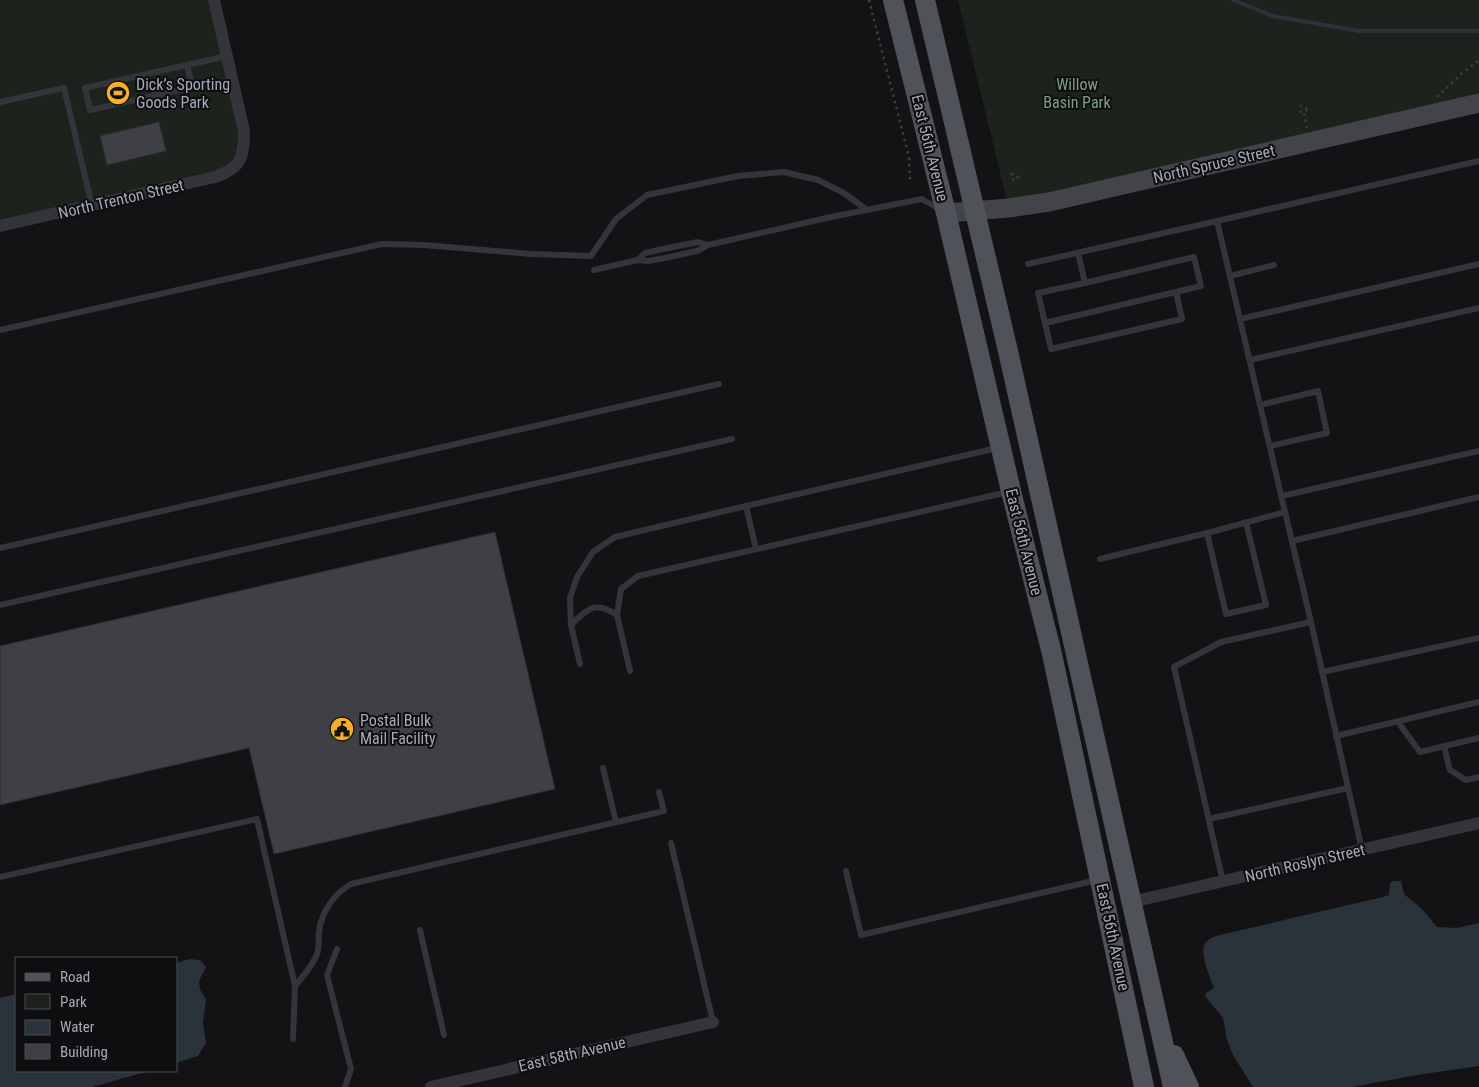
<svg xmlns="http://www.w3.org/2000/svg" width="1479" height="1087" font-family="'Roboto Condensed',sans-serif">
<rect width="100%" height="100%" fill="#131315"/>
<g fill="#1b231c">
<path d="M0 0H214L244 151 228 173 0 226Z"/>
<path d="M958 0H1479V97L1054 194 1007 201Z"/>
</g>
<g fill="#293339">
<path d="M1393 881H1401L1404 894 1422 909 1437 927 1457 928 1479 923V1066L1417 1075 1352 1087H1253L1233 1055 1227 1040 1223 1018 1205 996 1207 992 1214 988C1210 977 1198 951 1206 942 1210 938 1215 936 1220 935L1383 897 1389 895 1390 883Z"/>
<path d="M189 959 200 960 206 967 199 981 200 989 206 1000 203 1023 206 1043 198 1056 176 1063V963Z"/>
<path d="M16 994V1071H149L92 1087H0V998Z"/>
</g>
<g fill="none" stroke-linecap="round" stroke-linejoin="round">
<path stroke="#293339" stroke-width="4" d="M1233 0 1273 16 1359 31H1479"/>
</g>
<g fill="#3f4045" stroke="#2d2d31">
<path d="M159 122 166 151 107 165 100 136Z"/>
<path d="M495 532 555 789 274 854 249 748 0 805V646Z"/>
</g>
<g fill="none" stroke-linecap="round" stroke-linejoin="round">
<g stroke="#3a3c41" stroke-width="2.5" stroke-dasharray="2.5 4" stroke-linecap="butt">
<path d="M869 0 909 157 910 182"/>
<path d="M1437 97 1461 74 1479 60"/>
<circle cx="1303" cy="109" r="3.5"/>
<path d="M1304 113 1307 128"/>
<path d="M1012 173 1011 178 1014 180 1018 178 1016 173"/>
</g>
<g stroke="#34353a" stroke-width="6">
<path d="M187 65 192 87 90 110 85 88 227 56"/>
<path d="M0 102 64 88 92 206"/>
<path d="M1217 221 1479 161"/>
<path d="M1078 253 1085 283 1194 257 1201 286 1045 323 1051 349 1182 319 1176 292"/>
<path d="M638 260 645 253 663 249 698 242 708 245"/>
<path d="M1028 264 1217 221 1285 512"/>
<path d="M594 270 638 260 648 261 665 258 697 251 708 245 831 217 922 199 941 210"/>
<path d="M1230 276 1274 265"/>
<path d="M1240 319 1479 264"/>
<path d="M1045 323 1038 293 1085 283"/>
<path d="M0 330 382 244 424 245 531 254 591 256 616 219 647 195 738 176 784 172 818 180 844 193 867 210"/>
<path d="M1250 360 1479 308"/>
<path d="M1260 405 1318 391 1327 433 1270 446"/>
<path d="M1282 496 1479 451"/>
<path d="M746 506 756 549"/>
<path d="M1292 541 1479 497"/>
<path d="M0 548 719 384"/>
<path d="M1100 559 1207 533"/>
<path d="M0 605 732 439"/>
<path d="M1311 622 1362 850"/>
<path d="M571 625C589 608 594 600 617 615"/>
<path d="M580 664 571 625 570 598 577 577 593 552 615 537 746 506 997 448"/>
<path d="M630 671 617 615 621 589 638 576 1008 492"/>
<path d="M1322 672 1479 638"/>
<path d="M1398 722 1420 752 1479 738"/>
<path d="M1336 736 1479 702"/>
<path d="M1444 746 1450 770 1466 780 1479 777"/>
<path d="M603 768 616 822"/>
<path d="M1209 819 1348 788"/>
<path d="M671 843 713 1022"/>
<path d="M846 871 861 935 1097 880"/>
<path d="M0 877 257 819 295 986 293 1039"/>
<path d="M1223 882 1174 667 1221 642 1311 622 1285 512 1207 533 1226 614 1266 605 1246 522"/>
<path d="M420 930 444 1035"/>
<path d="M337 949 327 975 351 1069 345 1087"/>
<path d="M295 986C303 976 313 966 317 954 320 947 318 938 319 931 322 911 334 894 351 884L664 811 659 792"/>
</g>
<g stroke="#34353a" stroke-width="12">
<path d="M0 226 215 177C241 168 244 158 244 131L214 0"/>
<path d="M1131 902 1479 823"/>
<path d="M431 1087 713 1022"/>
</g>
<path stroke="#42444a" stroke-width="19" d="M946 213 1009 208 1049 202 1479 103"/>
<g stroke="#505259" stroke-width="20">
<path d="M893 0 946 213 1011 491 1052 654 1144 1087"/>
<path d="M925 0 1008 351 1173 1087"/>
<path d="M1174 1055 1189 1087"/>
</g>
</g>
<defs>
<g id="stadium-disc" transform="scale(1.25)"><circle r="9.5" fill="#f7af29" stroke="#0e0e10"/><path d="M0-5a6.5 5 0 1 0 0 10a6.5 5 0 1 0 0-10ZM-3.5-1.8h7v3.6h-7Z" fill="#111"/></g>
<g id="civic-disc" transform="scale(1.25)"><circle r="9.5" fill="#f7af29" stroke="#0e0e10"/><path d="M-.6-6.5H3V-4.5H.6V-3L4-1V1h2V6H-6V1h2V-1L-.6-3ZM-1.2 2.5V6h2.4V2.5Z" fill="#111"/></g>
</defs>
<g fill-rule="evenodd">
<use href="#stadium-disc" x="118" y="93"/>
<use href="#civic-disc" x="342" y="729"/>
</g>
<g text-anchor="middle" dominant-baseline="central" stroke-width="4" stroke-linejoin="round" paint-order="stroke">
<g font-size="16" fill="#a5aab6" stroke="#0e0e10" text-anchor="start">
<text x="136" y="84">Dick’s Sporting<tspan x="136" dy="18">Goods Park</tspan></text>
<text x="360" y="720">Postal Bulk<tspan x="360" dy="18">Mail Facility</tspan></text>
</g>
<g font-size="16" fill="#7ba27d" stroke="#0e0e10">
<text x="1077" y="84">Willow<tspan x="1077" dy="18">Basin Park</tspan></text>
</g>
<g font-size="16" fill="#a5aab6" stroke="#0e0e10">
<text transform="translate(930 148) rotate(76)">East 56th Avenue</text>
<text transform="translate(1214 164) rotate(-13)">North Spruce Street</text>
<text transform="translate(121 199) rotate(-13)">North Trenton Street</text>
<text transform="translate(1024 542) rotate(76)">East 56th Avenue</text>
<text transform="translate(1305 863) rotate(-13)">North Roslyn Street</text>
<text transform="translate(1113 937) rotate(78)">East 56th Avenue</text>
<text transform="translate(572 1054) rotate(-13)">East 58th Avenue</text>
</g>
</g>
<rect x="15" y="957" width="162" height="115" fill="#0e0e10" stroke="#4a4c52"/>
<rect x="25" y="973" width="25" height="8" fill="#505259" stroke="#4a4c52"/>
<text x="60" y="982" font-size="15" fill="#a5aab6">Road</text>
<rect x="25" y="994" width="25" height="15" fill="#1b231c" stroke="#4a4c52"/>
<text x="60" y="1007" font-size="15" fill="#a5aab6">Park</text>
<rect x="25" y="1020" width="25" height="15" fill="#293339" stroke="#4a4c52"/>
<text x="60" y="1032" font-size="15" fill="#a5aab6">Water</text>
<rect x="25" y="1044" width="25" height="15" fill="#3f4045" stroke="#4a4c52"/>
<text x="60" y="1057" font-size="15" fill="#a5aab6">Building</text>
</svg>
